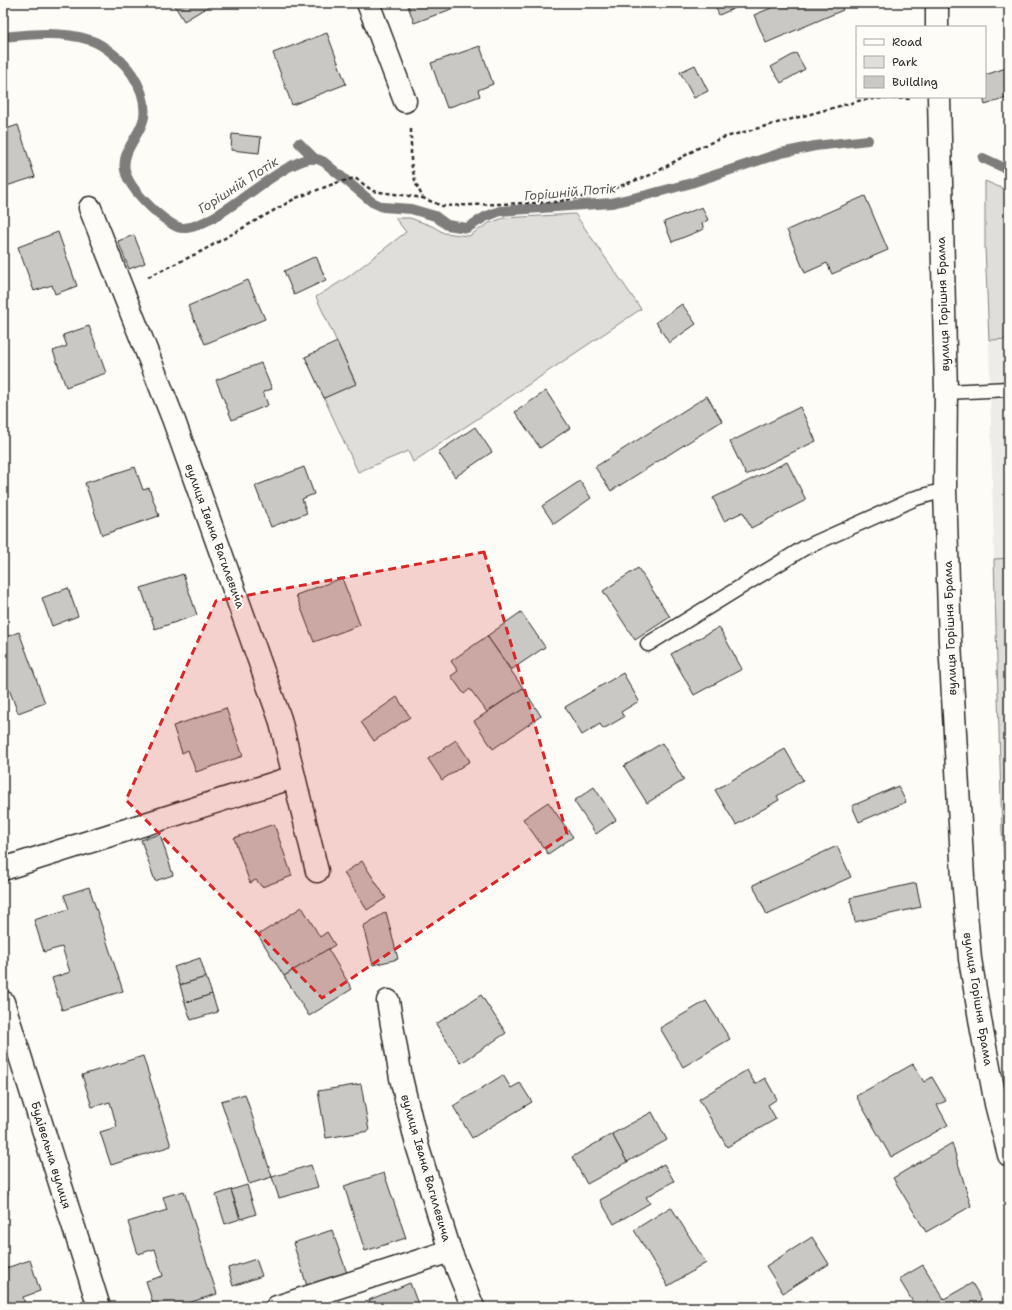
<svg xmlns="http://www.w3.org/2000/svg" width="1012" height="1310" font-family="'Shantell Sans',sans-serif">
<rect width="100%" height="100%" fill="#fdfcf7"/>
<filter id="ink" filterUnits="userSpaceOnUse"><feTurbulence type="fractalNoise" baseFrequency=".025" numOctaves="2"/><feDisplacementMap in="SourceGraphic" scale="8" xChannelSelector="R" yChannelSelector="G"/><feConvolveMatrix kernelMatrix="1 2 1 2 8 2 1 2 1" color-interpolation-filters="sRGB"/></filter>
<g filter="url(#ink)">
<path fill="#edece8" d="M1009 339V558L994 559 989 340Z"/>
<g fill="#dfdeda" stroke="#858482">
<path d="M985 181 1009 191V339L989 340 985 247Z"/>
<path d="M575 214 641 309 413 462 408 451 358 472 324 398 356 383 316 297 348 277 406 232 395 218H410L432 226 444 233 469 236 489 223 504 218Z"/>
<path d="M1009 558V920L1002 833 994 559Z"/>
</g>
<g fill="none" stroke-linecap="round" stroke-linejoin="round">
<g stroke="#7e7d7b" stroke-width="10">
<path d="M3 37C31 34 63 31 90 40 105 45 124 62 132 74 140 86 146 102 144 117 141 135 121 150 125 170 128 188 157 215 172 224 175 226 180 228 183 228 211 229 266 176 295 164 301 161 309 158 316 159 319 159 322 161 324 162L372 202 383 207 411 209 435 216 447 225 467 228 485 217 500 211 611 203 643 196 688 184 781 153 815 146 868 140"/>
<path d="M299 143 315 159"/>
<path d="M983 158 1009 170"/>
</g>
</g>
<g fill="#c9c8c4" stroke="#2b2b2b">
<path d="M173 3H209L211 5 184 21Z"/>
<path d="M407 3H464L465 4 414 23Z"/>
<path d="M714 3H747L719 15Z"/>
<path d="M783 3H840L843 10 766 43 754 15Z"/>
<path d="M327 33 346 84 292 105 273 53Z"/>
<path d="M480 46 493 84 478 90 480 96 447 108 431 63Z"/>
<path d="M796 53 805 69 781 83 771 67Z"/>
<path d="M695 65 708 91 694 98 680 72Z"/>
<path d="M1009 67V97L985 105 983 97H985V75Z"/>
<path d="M18 125 35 177 3 187V130Z"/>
<path d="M232 134 261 137 259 153 231 150Z"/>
<path d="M865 196 888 250 832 274 827 263 805 273 787 230Z"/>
<path d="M702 207 708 220 702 223 704 229 672 242 664 222Z"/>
<path d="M58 232 77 286 55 294 52 285 34 291 18 247Z"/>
<path d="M134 235 145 263 129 269 118 241Z"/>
<path d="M316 256 326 280 294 295 284 271Z"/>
<path d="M248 280 265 319 205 344 188 306Z"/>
<path d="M682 304 696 324 669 343 656 322Z"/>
<path d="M89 326 106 373 66 387 53 351 67 346 63 335Z"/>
<path d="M337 342 356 384 324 398 305 357Z"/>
<path d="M261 363 272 389 263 392 268 405 232 420 216 380Z"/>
<path d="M546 391 570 428 540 448 515 412Z"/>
<path d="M707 396 722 421 611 491 595 467Z"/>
<path d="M800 407 816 441 746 475 730 442Z"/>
<path d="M475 427 492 452 455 477 438 452Z"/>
<path d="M787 462 806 500 751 528 743 512 724 521 713 498Z"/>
<path d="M135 467 143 490 149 488 159 516 102 535 85 483Z"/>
<path d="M304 467 314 494 302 499 307 513 271 527 255 486Z"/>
<path d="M580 481 591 498 554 524 542 506Z"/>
<path d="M638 568 670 617 635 640 603 591Z"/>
<path d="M183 574 197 615 155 629 141 588Z"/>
<path d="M342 578 360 625 314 642 296 595Z"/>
<path d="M68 588 78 616 52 626 42 598Z"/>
<path d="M521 612 545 647 511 670 487 636Z"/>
<path d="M719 627 742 669 694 695 671 654Z"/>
<path d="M19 632 45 703 18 713 9 689 3 692V638Z"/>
<path d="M487 636 523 688 487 712 470 689 464 694 451 676 458 671 451 661Z"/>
<path d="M623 673 639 701 621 712 624 717 603 729 600 724 582 735 565 707Z"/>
<path d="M523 688 541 716 493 749 474 721Z"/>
<path d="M397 697 410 717 374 741 361 722Z"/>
<path d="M226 708 243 756 196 772 188 750 182 753 173 726Z"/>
<path d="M456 740 470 761 442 780 428 759Z"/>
<path d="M662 743 684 780 647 803 624 766Z"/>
<path d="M785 749 803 780 777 796 779 800 736 825 715 790Z"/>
<path d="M898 786 906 802 859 822 852 806Z"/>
<path d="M594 787 616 820 596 834 574 801Z"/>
<path d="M548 802 573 837 548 854 523 819Z"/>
<path d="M274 824 292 876 262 887 256 880 250 883 234 838Z"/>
<path d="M160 834 173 875 155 881 141 840Z"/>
<path d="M837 846 851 877 767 915 753 885Z"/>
<path d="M362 861 386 898 367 910 344 873Z"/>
<path d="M916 883 921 907 855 922 850 898Z"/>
<path d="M89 887 123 991 62 1010 52 978 70 972 62 947 44 952 34 920 69 909 64 895Z"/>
<path d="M302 907 320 937 327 932 335 945 284 976 258 935Z"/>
<path d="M386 912 398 959 373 965 363 926Z"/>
<path d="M328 949 352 989 309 1016 284 976Z"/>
<path d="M200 958 206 977 180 985 174 967Z"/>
<path d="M206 977 212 994 185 1003 180 985Z"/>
<path d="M212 994 218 1012 191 1020 185 1003Z"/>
<path d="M481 995 506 1033 461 1063 436 1024Z"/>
<path d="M706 1001 730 1039 683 1067 660 1028Z"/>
<path d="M143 1056 171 1146 111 1165 100 1132 117 1127 110 1102 92 1107 82 1075Z"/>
<path d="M913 1064 924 1082 932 1077 946 1101 937 1105 948 1125 891 1157 856 1096Z"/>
<path d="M747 1070 755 1084 765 1078 777 1099 768 1105 776 1119 727 1147 699 1099Z"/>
<path d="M503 1075 511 1088 520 1083 532 1102 472 1138 453 1106Z"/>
<path d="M361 1084 369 1131 326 1138 318 1091Z"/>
<path d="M245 1094 272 1177 249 1184 221 1101Z"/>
<path d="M652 1112 667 1140 627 1162 612 1134Z"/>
<path d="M612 1134 627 1162 587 1184 572 1157Z"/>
<path d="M952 1143 971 1206 926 1232 893 1178Z"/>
<path d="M664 1164 674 1181 646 1197 650 1203 614 1224 600 1200Z"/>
<path d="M311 1165 318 1187 279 1198 272 1177Z"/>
<path d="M384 1173 406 1238 365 1251 344 1186Z"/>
<path d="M3 1177 8 1194 3 1195Z"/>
<path d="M247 1185 256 1214 241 1219 231 1190Z"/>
<path d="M231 1190 240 1219 225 1224 216 1195Z"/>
<path d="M184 1191 217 1294 175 1307H154L146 1281 163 1276 155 1249 138 1254 128 1222 167 1210 163 1197Z"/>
<path d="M671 1207 706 1263 668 1286 634 1230Z"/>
<path d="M332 1230 347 1273 307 1286 293 1243Z"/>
<path d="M812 1237 829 1264 783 1293 766 1266Z"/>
<path d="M256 1259 262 1276 233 1286 228 1268Z"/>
<path d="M30 1260 40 1291 23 1297 26 1307H3V1269Z"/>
<path d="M923 1265 944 1299 972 1283 982 1300 970 1307H916L899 1279Z"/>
<path d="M410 1283 419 1307H372L369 1300Z"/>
</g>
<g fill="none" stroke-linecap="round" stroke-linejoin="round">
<g stroke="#2b2b2b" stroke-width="17">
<g id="lane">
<path d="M946 392 1009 389"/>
<path d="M648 644 804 548 916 498 945 490"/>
</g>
</g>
<g stroke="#2b2b2b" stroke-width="25">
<g id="street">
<path d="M368 3 405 101"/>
<path d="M90 208 174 421 280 719 317 871"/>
<path d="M3 869 294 777"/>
<path d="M388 1001 401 1078 417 1145 450 1251 473 1307"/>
<path d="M3 1002 99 1307"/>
<path d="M277 1307 450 1251"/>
</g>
</g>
<g stroke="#2b2b2b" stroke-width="25">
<g id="secondary">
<path d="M937 3V27"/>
<path d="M939 97 946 392 945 490 950 642 963 878 970 959 982 1031 996 1104 1009 1155"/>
</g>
</g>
<g stroke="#2b2b2b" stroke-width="2.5" stroke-dasharray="4 3" stroke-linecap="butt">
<path d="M411 129V163L416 184 423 198 442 206 555 202 598 194 653 174 698 148 722 138 862 100 886 98 911 99"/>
<path d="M148 277 202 251 296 198 336 183 355 178 373 191 423 198"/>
</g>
<use href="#lane" stroke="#fdfcf7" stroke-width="14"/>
<use href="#street" stroke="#fdfcf7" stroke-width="22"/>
<use href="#secondary" stroke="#fdfcf7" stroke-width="22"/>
</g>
</g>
<path fill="#d62828" fill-opacity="0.2" stroke="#d62828" stroke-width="3" stroke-dasharray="8 5" stroke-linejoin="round" d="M484 552 567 834 322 998 126 800 216 601Z"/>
<g text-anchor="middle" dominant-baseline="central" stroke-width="4" stroke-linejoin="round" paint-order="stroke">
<g font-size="12" fill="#2b2b2b" stroke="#fdfcf7">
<text transform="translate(943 304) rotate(-92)">вулиця Горішня Брама</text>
<text transform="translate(215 536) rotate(70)">вулиця Івана Вагилевича</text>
<text transform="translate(950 628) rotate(-92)">вулиця Горішня Брама</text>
<text transform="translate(978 999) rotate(81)">вулиця Горішня Брама</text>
<text transform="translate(51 1155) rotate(73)">Будівельна вулиця</text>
<text transform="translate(426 1168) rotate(74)">вулиця Івана Вагилевича</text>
</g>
<g font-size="13" font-style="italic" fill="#5b5b5a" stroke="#fdfcf7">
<text transform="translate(238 185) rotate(-33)">Горішній Потік</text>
<text transform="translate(570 192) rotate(-5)">Горішній Потік</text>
</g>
</g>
<rect width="1012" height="1310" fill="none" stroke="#fdfcf7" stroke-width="16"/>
<rect x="8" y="8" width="996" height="1294" fill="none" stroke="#2b2b2b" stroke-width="1.5" filter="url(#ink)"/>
<rect x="856" y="26" width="130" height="72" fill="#fdfcf7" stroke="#a9a8a5"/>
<rect x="864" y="39" width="20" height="6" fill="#fdfcf7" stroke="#a9a8a5"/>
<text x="892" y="46" font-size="12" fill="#2b2b2b">Road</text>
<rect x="864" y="56" width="20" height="12" fill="#dfdeda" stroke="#a9a8a5"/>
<text x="892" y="66" font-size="12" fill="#2b2b2b">Park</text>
<rect x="864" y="76" width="20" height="12" fill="#c9c8c4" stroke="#a9a8a5"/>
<text x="892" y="86" font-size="12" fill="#2b2b2b">Building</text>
</svg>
